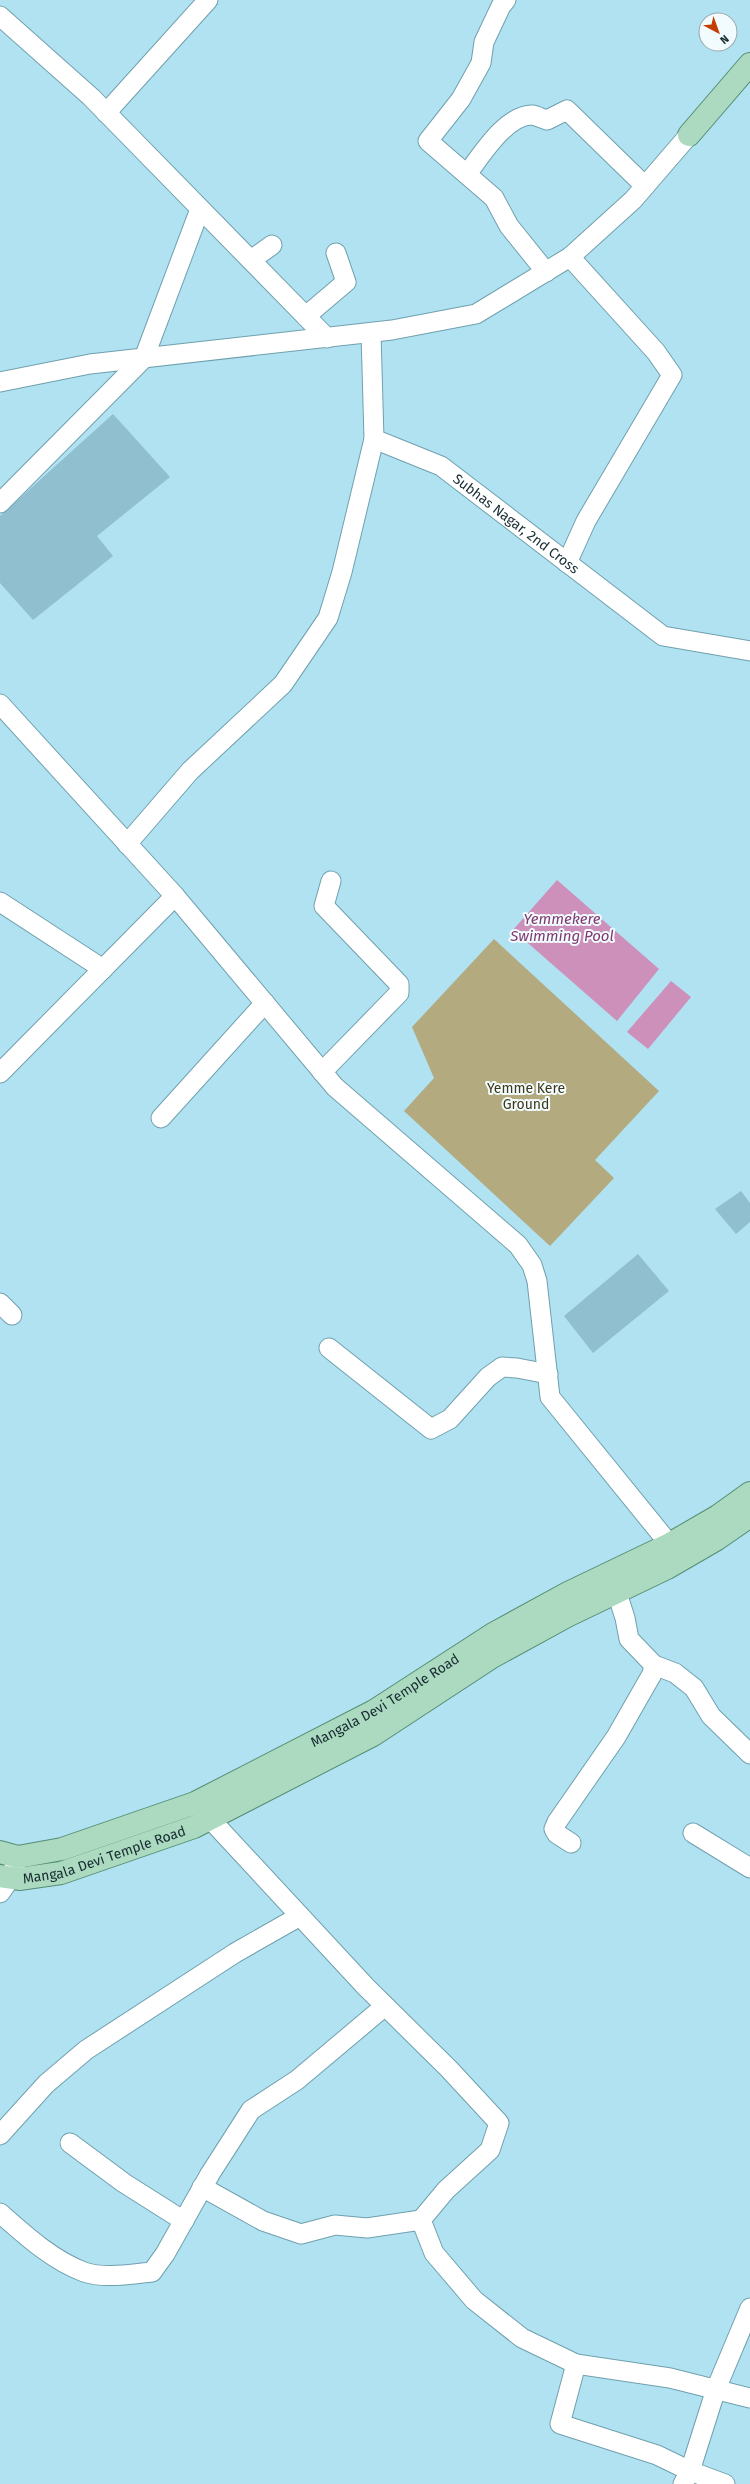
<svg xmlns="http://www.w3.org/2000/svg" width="750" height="2484" font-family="'Fira Sans',sans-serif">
<rect width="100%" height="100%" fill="#b0e2f1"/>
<path fill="#b3aa7f" d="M494 939 659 1091 595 1160 614 1178 550 1246 404 1111 434 1078 412 1027Z"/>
<g fill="#cd90bb">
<path d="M557 880 659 969 617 1021 513 930Z"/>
<path d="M671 981 691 997 648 1049 627 1032Z"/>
</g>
<g fill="#90c0cf">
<path d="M113 414 170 477 97 536 113 556 33 620 0 583V516Z"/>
<path d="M741 1191 750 1203V1222L736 1234 715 1209Z"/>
<path d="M638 1254 669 1291 593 1353 564 1316Z"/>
</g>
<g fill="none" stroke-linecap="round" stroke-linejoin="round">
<g stroke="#70a0ae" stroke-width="21">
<g id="minor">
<path d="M506 0 501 6 484 42 481 63 461 99 428 141 494 198 509 226 546 272"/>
<path d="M0 16 91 97 327 338"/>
<path d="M106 113 208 0"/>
<path d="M467 174C481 156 506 114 533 115 537 116 543 119 547 120L567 110 645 186"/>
<path d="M251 260 272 245"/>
<path d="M306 316 346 282 336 253"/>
<path id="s1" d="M371 333 374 439 441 466 663 636 750 651"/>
<path d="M0 382 90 364 392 330 476 314 570 257 633 200 689 135"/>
<path d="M0 503 144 358 200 209"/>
<path d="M567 563 586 521 672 375 656 352 570 257"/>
<path d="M0 704 175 896 335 1087 518 1245 532 1265 537 1281 550 1397 679 1556"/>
<path d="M127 844 190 771 283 684 328 618 342 572 374 439"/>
<path d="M0 902 103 969"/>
<path d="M322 1072 399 993V984L324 906 331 881"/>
<path d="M0 1073 175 896"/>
<path d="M161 1118 265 1003"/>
<path d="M0 1303 12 1315"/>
<path d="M329 1348 431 1429 450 1419 488 1377 502 1367 517 1368 548 1374"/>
<path d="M617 1593 625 1618 629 1639 654 1665 675 1673 694 1688 711 1716 750 1754"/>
<path d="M200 1808 366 1987 449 2069 499 2123 490 2150 446 2190 421 2220 434 2253 474 2300 522 2338 576 2364 670 2378 750 2398"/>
<path d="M693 1833 750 1868"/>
<path d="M571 1843 557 1834 554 1829 557 1822 616 1737 652 1674 654 1665"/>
<path d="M0 1893 10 1879 15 1865"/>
<path d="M0 2135 46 2084 86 2050 235 1953 300 1916"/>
<path d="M70 2143 124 2183 184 2221"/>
<path d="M202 2187 263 2221 301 2234 335 2225 367 2228 421 2220"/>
<path d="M0 2213C25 2235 52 2260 84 2272 104 2279 131 2274 152 2272L165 2254 210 2174 251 2110 297 2080 385 2006"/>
<path d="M576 2364 560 2424 657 2455 690 2471 725 2484"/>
<path d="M683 2484 690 2471 716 2389 750 2308"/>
</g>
</g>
<g stroke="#548d73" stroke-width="24">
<g id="major">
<path d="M689 135 750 64"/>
<path id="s2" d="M0 1852 18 1857 62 1849 195 1803 374 1711 493 1634 568 1593 668 1545 718 1516 750 1493"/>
<path id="s3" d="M0 1876 19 1879 61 1873 194 1827 373 1735 492 1657 567 1616 667 1568 717 1539 750 1516"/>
</g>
</g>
<use href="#minor" stroke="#fff" stroke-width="19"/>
<use href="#major" stroke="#acdac0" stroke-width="22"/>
</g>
<g text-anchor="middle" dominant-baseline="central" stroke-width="4" stroke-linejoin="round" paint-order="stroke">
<g font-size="14" fill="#182c32" stroke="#f2fbfe">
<text stroke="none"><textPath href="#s1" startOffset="273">Subhas Nagar, 2nd Cross</textPath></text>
<text stroke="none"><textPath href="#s2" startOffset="420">Mangala Devi Temple Road</textPath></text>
<text stroke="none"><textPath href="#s3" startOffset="108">Mangala Devi Temple Road</textPath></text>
</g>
<g font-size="14" fill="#3e3818" stroke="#f2fbfe">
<text x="526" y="1088">Yemme Kere<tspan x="526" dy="16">Ground</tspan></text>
</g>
<g font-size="15" font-style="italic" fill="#81386f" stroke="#f2fbfe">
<text x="562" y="919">Yemmekere<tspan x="562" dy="17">Swimming Pool</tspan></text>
</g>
</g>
<g transform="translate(718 32) rotate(139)"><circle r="19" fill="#f2fbfe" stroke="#9ba8ac"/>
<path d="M0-3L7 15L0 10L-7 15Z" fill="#c53e01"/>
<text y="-6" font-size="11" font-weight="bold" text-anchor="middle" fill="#182c32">N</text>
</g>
</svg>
